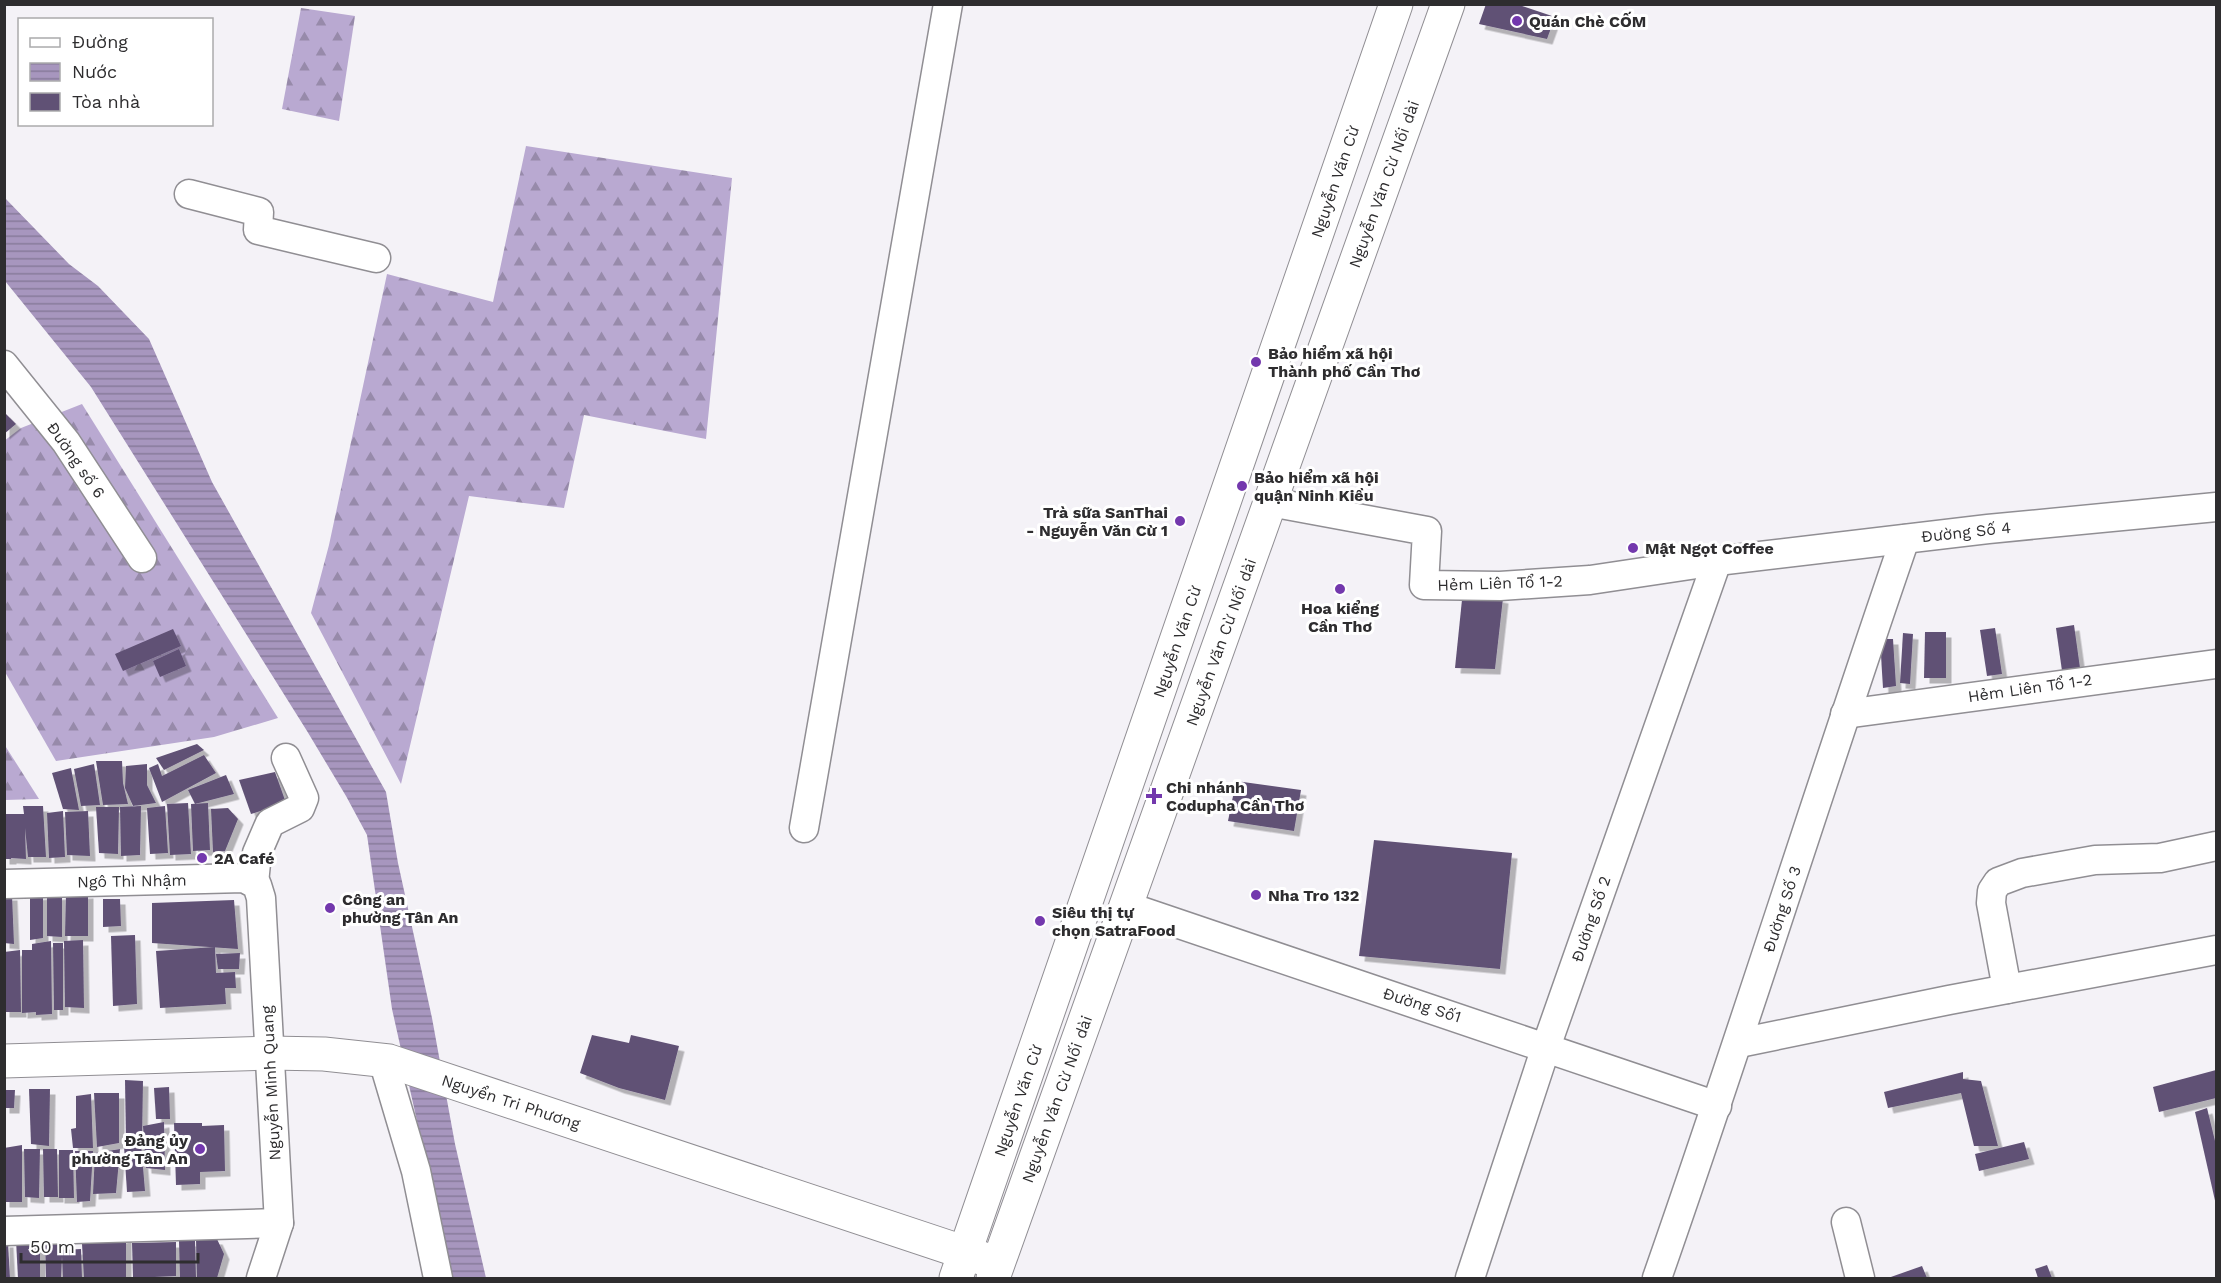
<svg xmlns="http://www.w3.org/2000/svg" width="2221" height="1283" font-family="'Work Sans',sans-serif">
<defs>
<pattern id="forest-firs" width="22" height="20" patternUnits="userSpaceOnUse" patternTransform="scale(1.5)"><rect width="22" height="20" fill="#b9a9d1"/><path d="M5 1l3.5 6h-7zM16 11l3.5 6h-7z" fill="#978aaa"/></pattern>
<pattern id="water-rules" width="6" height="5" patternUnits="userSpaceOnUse" patternTransform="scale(1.5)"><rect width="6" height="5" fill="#a796be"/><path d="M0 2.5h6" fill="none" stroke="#887b9b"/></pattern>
<filter id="shadow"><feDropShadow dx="5.5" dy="5.5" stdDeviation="0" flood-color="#0004"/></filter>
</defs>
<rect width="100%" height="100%" fill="#f4f2f7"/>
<g fill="url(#forest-firs)">
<path d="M301 8 355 16 339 121 282 109Z"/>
<path d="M526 146 732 178 706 439 584 415 564 508 469 496 401 784 311 613 329 545 387 274 493 302Z"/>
<path d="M82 404 278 718 214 737 56 761 5 672 4 441 21 428Z"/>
<path d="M4 744 39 799 5 800Z"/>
</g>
<path fill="url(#water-rules)" d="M4 197 69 264 98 286 149 339 212 482 386 792 398 863 432 1018 455 1144 486 1278H452L392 1009 367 835 346 796 307 731 91 387 5 281Z"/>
<g fill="#605175" filter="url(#shadow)">
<path d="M1486 4H1516L1555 17 1547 39 1479 24Z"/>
<path d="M4 412 16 424 4 434Z"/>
<path d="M1463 590 1503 598 1495 669 1455 668Z"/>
<path d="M2074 625 2081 675 2063 678 2056 628Z"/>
<path d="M1995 628 2002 674 1987 676 1980 630Z"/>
<path d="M173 629 181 646 123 671 115 654Z"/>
<path d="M1925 632H1946V678H1924Z"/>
<path d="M1903 633 1913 634 1910 684 1900 683Z"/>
<path d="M1880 639H1893L1896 686 1883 688Z"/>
<path d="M179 649 186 666 160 677 153 661Z"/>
<path d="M197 744 204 750 164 770 156 758Z"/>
<path d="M204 755 216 773 162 802 149 768 158 764 162 776Z"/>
<path d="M96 761H122L123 783 128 804 103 805Z"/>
<path d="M94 764 100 805 81 806 74 769Z"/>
<path d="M147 764V785L156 803 133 806 125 788 126 766Z"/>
<path d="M71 768 79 810 63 809 52 773Z"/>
<path d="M275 772 286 803 251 814 239 780Z"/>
<path d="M226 775 234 794 195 804 188 790Z"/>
<path d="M1236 781 1301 790 1294 831 1228 821Z"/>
<path d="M188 803 191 854 170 855 167 804Z"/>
<path d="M208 803 210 850 193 851 191 804Z"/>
<path d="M23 806H43L46 857H28L25 828 26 859 11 858V848V859H4V814H24Z"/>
<path d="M141 806 140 855 121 856 120 807Z"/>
<path d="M165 806 168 853 150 854 147 808Z"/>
<path d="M96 807H119L118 854 99 853Z"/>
<path d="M228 808 238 819 225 851 213 852 211 809Z"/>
<path d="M63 811 65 857 49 858 47 813Z"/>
<path d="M88 811 90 856 67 855 65 812Z"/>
<path d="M1374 840 1512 853 1500 969 1359 956Z"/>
<path d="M88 893V936H65L66 894Z"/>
<path d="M43 894V938L30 940V895Z"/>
<path d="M62 894V937L47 936V895Z"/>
<path d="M4 895H12L14 944 4 943Z"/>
<path d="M103 899H120L121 926 103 927Z"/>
<path d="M234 900 238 949 152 943V903Z"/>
<path d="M135 935 137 1004 113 1006 111 936Z"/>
<path d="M83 940 84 1008 65 1007 64 941Z"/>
<path d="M51 941 52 1014 36 1015V1012L22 1013V950H32V944Z"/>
<path d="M53 943H63V1010H54Z"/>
<path d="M215 947 216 973 235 972 236 988H225L226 1004 160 1008 156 951Z"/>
<path d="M20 950 21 1012H4V952Z"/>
<path d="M240 953 239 969H218L216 954Z"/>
<path d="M592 1035 629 1043 631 1035 679 1046 665 1100 619 1088 580 1073Z"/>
<path d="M2216 1070V1098L2159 1112 2153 1087Z"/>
<path d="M1963 1072V1079L1981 1081 1998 1146H1974L1961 1093 1888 1108 1884 1092Z"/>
<path d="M125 1080 143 1081 142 1140 126 1142Z"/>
<path d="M169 1087 170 1119H156L154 1088Z"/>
<path d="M29 1089H50L49 1146 31 1144Z"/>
<path d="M4 1090H15L14 1108H4Z"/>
<path d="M94 1093H119V1143L97 1147Z"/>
<path d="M91 1094 93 1148H73L71 1129 76 1128V1096Z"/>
<path d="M2207 1108 2216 1145V1205L2195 1112Z"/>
<path d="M164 1122 165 1170 146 1168 143 1126Z"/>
<path d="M174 1123H202V1126L224 1125 225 1171 200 1172V1184L176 1185Z"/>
<path d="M2024 1142 2029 1159 1979 1171 1975 1154Z"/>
<path d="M141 1143 145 1191 127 1192 124 1146Z"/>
<path d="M22 1145V1202H4V1148Z"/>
<path d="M24 1149H40L39 1198 25 1197Z"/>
<path d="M43 1149H57L58 1197H44Z"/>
<path d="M120 1149 116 1193 93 1194 95 1153Z"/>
<path d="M59 1150H73L74 1198H59Z"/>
<path d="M75 1151H93L90 1201 77 1202Z"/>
<path d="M126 1236V1278H84L82 1244 108 1242Z"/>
<path d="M62 1239V1250L81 1249 82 1278H63L62 1256 61 1278H46L45 1240Z"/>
<path d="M196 1239H217L224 1254 217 1278H197Z"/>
<path d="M16 1240H40V1278H18Z"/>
<path d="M179 1241H195L196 1278H180Z"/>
<path d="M4 1242H8L10 1278H4Z"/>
<path d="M176 1242V1276L133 1278 132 1243Z"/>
<path d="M2047 1265 2052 1278H2038L2035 1269Z"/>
<path d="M1922 1266 1927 1278H1888Z"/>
</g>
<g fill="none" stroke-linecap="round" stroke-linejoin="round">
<g stroke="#908e93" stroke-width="31">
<g id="street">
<path d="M189 194 259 212 258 230 376 258"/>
<path d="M4 365 66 442 142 558"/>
<path d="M1270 502 1427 531 1424 585 1500 586 1590 580 1717 561 1988 529 2216 507"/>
<path d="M1845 714 2216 664"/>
<path d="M804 828 948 4"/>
<path d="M254 883 257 853 270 823 300 808 304 798 286 758"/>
<path d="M4 884 244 878 257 885 261 898 279 1223 261 1278"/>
<path d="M1126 906 1717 1106"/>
<path d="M2007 989 1991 903 1992 891 1998 882 2022 873 2095 860 2160 858 2216 846"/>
<path d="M1739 1043 1949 1000 2216 950"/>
<path d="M383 1060 416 1171 438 1278"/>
<path d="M1846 1222 1860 1278"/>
<path d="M4 1231 279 1223"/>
<path d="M1470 1278 1546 1047 1717 561"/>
<path d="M1657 1278C1743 1033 1820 785 1905 539"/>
</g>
</g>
<g stroke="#908e93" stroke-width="35">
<g id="secondary">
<path d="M4 1061 269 1053 324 1054 389 1061 987 1260"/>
<path d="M956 1278 1396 4"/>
<path d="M993 1278 1448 4"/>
</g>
</g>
<use href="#street" stroke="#fff" stroke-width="28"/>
<use href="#secondary" stroke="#fff" stroke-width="33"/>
</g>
<g fill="#7338ad" stroke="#fff" stroke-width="2">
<circle cx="1517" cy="21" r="6"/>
<circle cx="1256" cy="362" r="6"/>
<circle cx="1242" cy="486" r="6"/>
<circle cx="1180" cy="521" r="6"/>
<circle cx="1633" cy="548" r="6"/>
<circle cx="1340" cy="589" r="6"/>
<path d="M1151 787h6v6h6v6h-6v6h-6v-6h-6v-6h6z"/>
<circle cx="202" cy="858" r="6"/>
<circle cx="1256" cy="895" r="6"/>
<circle cx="330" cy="908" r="6"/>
<circle cx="1040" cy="921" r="6"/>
<circle cx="200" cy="1149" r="6"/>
</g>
<g text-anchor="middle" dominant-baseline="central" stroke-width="6" stroke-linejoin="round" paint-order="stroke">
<g font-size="16" font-weight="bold" fill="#2e2d2f" stroke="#fff" text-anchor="start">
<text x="1529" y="21">Quán Chè CỐM</text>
<text x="1268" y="353">Bảo hiểm xã hội<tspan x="1268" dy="18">Thành phố Cần Thơ</tspan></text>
<text x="1254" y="477">Bảo hiểm xã hội<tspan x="1254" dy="18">quận Ninh Kiều</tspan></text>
<text x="1168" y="512" text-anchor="end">Trà sữa SanThai<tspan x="1168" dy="18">- Nguyễn Văn Cừ 1</tspan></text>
<text x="1645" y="548">Mật Ngọt Coffee</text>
<text x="1340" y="608" text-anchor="middle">Hoa kiểng<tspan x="1340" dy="18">Cần Thơ</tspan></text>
<text x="1166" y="787">Chi nhánh<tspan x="1166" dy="18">Codupha Cần Thơ</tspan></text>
<text x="214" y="858">2A Café</text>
<text x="1268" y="895">Nha Tro 132</text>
<text x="342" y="899">Công an<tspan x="342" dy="18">phường Tân An</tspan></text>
<text x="1052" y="912">Siêu thị tự<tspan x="1052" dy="18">chọn SatraFood</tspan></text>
<text x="188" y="1140" text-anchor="end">Đảng ủy<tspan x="188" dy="18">phường Tân An</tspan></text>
</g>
<g font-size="16" fill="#2e2d2f" stroke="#fff">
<text transform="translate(1335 182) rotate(-71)">Nguyễn Văn Cừ</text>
<text transform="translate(1384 184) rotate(-70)">Nguyễn Văn Cừ Nối dài</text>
<text transform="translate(76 460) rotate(55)">Đường số 6</text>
<text transform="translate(1966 532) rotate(-6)">Đường Số 4</text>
<text transform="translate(1500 583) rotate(-2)">Hẻm Liên Tổ 1-2</text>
<text transform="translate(1177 642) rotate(-71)">Nguyễn Văn Cừ</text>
<text transform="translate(1221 642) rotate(-70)">Nguyễn Văn Cừ Nối dài</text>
<text transform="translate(2030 688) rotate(-8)">Hẻm Liên Tổ 1-2</text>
<text transform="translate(132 881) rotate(-1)">Ngô Thì Nhậm</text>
<text transform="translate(1782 909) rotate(-72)">Đường Số 3</text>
<text transform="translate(1591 919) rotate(-71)">Đường Số 2</text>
<text transform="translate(1422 1005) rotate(18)">Đường Số1</text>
<text transform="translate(271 1083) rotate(-93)">Nguyễn Minh Quang</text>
<text transform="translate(1057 1099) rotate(-70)">Nguyễn Văn Cừ Nối dài</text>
<text transform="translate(1018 1101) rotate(-71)">Nguyễn Văn Cừ</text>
<text transform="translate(511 1102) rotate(18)">Nguyển Tri Phương</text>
</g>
</g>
<rect width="2221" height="1283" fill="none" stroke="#2e2d2f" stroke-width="12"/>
<rect x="18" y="18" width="195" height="108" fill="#ffffff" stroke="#ababac" stroke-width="1.5"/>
<rect x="30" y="38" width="30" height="9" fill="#ffffff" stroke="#ababac" stroke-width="1.5"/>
<text x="72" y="48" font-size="18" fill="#2e2d2f">Đường</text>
<rect x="30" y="63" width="30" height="18" fill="url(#water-rules)" stroke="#ababac" stroke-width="1.5"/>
<text x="72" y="78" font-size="18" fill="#2e2d2f">Nước</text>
<rect x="30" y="93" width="30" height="18" fill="#605175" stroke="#ababac" stroke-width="1.5"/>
<text x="72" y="108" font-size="18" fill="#2e2d2f">Tòa nhà</text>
<path d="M21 1253v9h177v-9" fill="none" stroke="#2e2d2f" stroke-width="3"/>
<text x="30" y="1253" font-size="18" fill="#2e2d2f" stroke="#ffffff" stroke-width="4.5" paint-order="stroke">50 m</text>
</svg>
